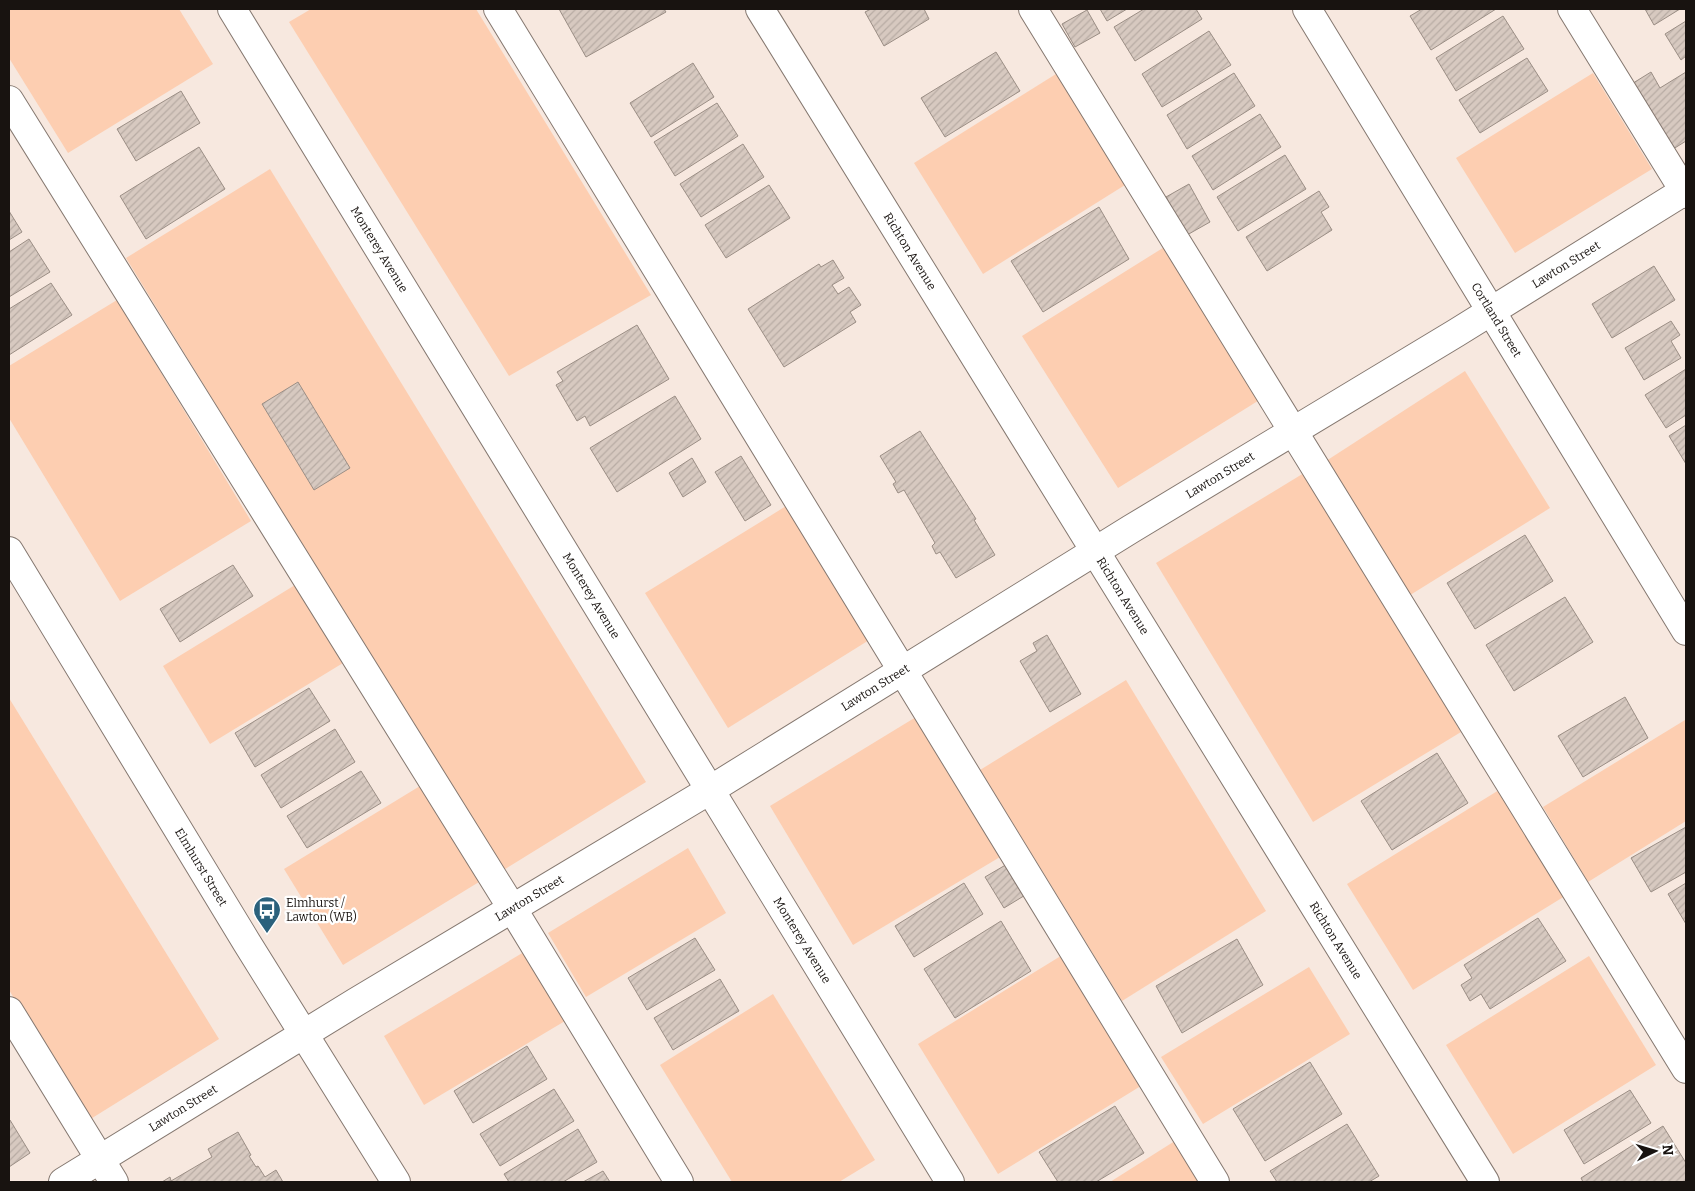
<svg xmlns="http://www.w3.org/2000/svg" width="1695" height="1191" font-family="Bitter,serif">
<defs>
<pattern id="building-hatch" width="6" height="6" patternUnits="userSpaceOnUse" patternTransform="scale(1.25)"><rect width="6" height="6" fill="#d7c9c0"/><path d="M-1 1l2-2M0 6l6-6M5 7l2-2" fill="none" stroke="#b8aca4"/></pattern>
</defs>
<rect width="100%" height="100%" fill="#f7e8df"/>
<g fill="#fdceb1">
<path d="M9 9H179L213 64 68 153 9 58Z"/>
<path d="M311 9H476L651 295 509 376 289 22Z"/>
<path d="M1593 73 1652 169 1515 253 1456 158Z"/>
<path d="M1056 74 1125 185 983 274 914 163Z"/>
<path d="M270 169 646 782 502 871 126 258Z"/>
<path d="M1166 246 1261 399 1118 488 1022 336Z"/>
<path d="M117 300 251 521 120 601 9 418V366Z"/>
<path d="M1465 371 1550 508 1407 597 1326 461Z"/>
<path d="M1304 473 1461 732 1313 822 1156 563Z"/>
<path d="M791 503 874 637 728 728 645 593Z"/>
<path d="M295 585 343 663 210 744 163 666Z"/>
<path d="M1126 680 1266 911 1122 1001 980 770Z"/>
<path d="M9 698 219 1039 89 1120 9 990Z"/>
<path d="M916 717 1000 857 853 945 770 806Z"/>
<path d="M1685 720 1686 821 1588 882 1543 807Z"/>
<path d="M420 786 479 882 343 965 284 869Z"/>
<path d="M1499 790 1565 896 1413 990 1347 884Z"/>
<path d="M688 848 726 913 586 997 548 933Z"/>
<path d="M524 952 565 1021 424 1105 384 1036Z"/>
<path d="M1064 954 1144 1084 998 1174 918 1044Z"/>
<path d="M1589 956 1656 1065 1513 1154 1446 1045Z"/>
<path d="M1309 967 1350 1034 1203 1124 1161 1057Z"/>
<path d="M773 994 875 1160 839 1182H732L660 1065Z"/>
<path d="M1178 1139 1206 1182H1110Z"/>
</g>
<g fill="url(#building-hatch)" stroke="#9b8e85">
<path d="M559 9H664L666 12 586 57Z"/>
<path d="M871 9H924L929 19 884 46 865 12Z"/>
<path d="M1100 9H1127L1107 21Z"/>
<path d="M1144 9H1196L1202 19 1135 61 1114 27Z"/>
<path d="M1422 9H1496L1431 50 1410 16Z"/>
<path d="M1645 9H1680L1654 25Z"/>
<path d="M1087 10 1100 33 1075 47 1062 24Z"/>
<path d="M1503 16 1524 49 1456 91 1436 58Z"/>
<path d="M1686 21V56L1681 60 1665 34Z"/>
<path d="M1209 31 1231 65 1162 107 1142 74Z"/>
<path d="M996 52 1020 91 945 137 921 98Z"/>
<path d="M1527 58 1548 91 1480 133 1459 100Z"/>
<path d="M693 63 714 97 651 137 630 103Z"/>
<path d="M1651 72 1660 88 1686 72V141L1670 151 1630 85Z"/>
<path d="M1234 73 1255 106 1187 149 1167 115Z"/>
<path d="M181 91 200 123 136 161 117 129Z"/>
<path d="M717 103 738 136 675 176 654 142Z"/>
<path d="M1260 114 1281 147 1213 190 1192 156Z"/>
<path d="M743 144 764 177 701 217 680 184Z"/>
<path d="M199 147 225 189 146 239 120 196Z"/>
<path d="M1285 155 1306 189 1238 231 1217 197Z"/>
<path d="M1189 184 1210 222 1187 235 1166 197Z"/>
<path d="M769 185 790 218 726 258 705 225Z"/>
<path d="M1319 191 1329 207 1321 212 1332 230 1267 271 1246 237Z"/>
<path d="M1099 207 1129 259 1043 312 1011 261Z"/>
<path d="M9 211 22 232 9 240Z"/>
<path d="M29 239 50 272 9 297V252Z"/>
<path d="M833 260 844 278 832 285 838 294 849 287 861 305 850 312 856 322 784 367 748 309 819 264 821 267Z"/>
<path d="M1654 266 1675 300 1612 338 1592 304Z"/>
<path d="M51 283 72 315 9 355V309Z"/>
<path d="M1671 321 1680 335 1671 341 1681 358 1644 380 1625 348Z"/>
<path d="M637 325 669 379 590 426 585 416 577 421 556 385 563 381 557 372Z"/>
<path d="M1686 369V415L1666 428 1645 395Z"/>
<path d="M298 382 350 468 314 490 262 404Z"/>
<path d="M675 396 701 439 617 492 590 448Z"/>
<path d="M1686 425V464L1669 436Z"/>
<path d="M920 431 976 519 974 520 995 555 956 578 940 552 936 554 932 546 935 543 904 490 898 493 893 484 896 482 880 456Z"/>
<path d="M741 456 771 505 745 521 715 472Z"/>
<path d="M692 458 706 482 683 497 669 473Z"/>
<path d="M1525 535 1553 581 1475 629 1447 583Z"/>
<path d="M233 565 253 596 180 642 160 609Z"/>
<path d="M1565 597 1593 642 1514 691 1486 645Z"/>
<path d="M1047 635 1081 694 1050 712 1020 661 1037 651 1033 643Z"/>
<path d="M309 688 330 721 255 767 235 733Z"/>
<path d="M1625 697 1648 738 1583 777 1558 736Z"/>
<path d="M335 729 355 762 281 808 261 775Z"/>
<path d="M1437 753 1468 803 1392 850 1361 801Z"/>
<path d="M361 771 381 803 307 848 287 816Z"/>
<path d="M1686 827V872L1651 892 1631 858Z"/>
<path d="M1009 863 1027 894 1004 908 985 877Z"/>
<path d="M964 883 983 914 914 957 895 926Z"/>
<path d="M1686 883V924L1668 894Z"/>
<path d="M1538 918 1566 961 1490 1009 1481 994 1470 1001 1461 985 1472 978 1464 965Z"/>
<path d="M1001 921 1031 971 955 1018 924 969Z"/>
<path d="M695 938 715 970 647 1010 628 978Z"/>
<path d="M1237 939 1263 985 1182 1033 1156 986Z"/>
<path d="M720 979 739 1011 673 1050 654 1018Z"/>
<path d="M527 1046 547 1079 473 1123 454 1091Z"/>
<path d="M1310 1062 1342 1114 1265 1161 1233 1109Z"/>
<path d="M554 1089 574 1121 500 1166 480 1134Z"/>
<path d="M1630 1090 1651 1123 1584 1164 1564 1130Z"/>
<path d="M1115 1106 1144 1153 1096 1182H1058L1039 1152Z"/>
<path d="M10 1120 30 1153 9 1167V1121Z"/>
<path d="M1347 1124 1379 1176 1369 1182H1277L1270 1171Z"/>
<path d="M1663 1126 1686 1163V1181L1684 1182H1583L1581 1178Z"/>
<path d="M578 1129 597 1162 563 1182H509L504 1174Z"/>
<path d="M238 1132 251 1155 249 1156 256 1167 258 1166 265 1177 276 1170 283 1182H162L170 1177 171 1181 212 1157 208 1149Z"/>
<path d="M603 1171 610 1182H583Z"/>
</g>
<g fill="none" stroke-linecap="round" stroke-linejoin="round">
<g stroke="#857870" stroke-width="30">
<g id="minor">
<path id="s1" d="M232 9 950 1182"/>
<path d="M498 9 1215 1182"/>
<path id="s2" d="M760 9 1485 1182"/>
<path d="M1033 9 1686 1069"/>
<path id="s3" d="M1307 9 1686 631"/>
<path d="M1572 9 1686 194"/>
<path d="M9 100 512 908 679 1182"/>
<path id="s4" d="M9 551 247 943 396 1182"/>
<path d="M9 1011 114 1182"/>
<path id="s5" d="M63 1182 356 1002 710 790 1131 529 1456 333 1686 190"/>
</g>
</g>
<use href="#minor" stroke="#fff" stroke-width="28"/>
</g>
<defs>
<g id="bus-pin" transform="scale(1.4375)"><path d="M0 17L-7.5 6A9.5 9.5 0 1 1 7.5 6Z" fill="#2b617c" stroke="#fff"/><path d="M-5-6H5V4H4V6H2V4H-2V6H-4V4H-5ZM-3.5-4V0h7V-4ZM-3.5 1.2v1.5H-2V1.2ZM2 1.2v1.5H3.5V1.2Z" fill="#fff"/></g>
</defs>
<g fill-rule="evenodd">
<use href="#bus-pin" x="267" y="910"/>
</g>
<g text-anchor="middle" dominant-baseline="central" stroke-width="4.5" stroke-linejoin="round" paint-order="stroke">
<g font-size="12" fill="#181310" stroke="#fff">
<text stroke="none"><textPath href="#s1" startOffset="282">Monterey Avenue</textPath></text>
<text stroke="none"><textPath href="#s2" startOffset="285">Richton Avenue</textPath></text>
<text stroke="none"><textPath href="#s5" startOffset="1761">Lawton Street</textPath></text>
<text stroke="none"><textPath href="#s3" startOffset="364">Cortland Street</textPath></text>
<text stroke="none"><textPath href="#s5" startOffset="1356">Lawton Street</textPath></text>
<text stroke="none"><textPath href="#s1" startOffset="688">Monterey Avenue</textPath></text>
<text stroke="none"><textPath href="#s2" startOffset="690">Richton Avenue</textPath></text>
<text stroke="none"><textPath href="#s5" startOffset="951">Lawton Street</textPath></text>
<text stroke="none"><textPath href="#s4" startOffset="370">Elmhurst Street</textPath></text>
<text stroke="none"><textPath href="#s5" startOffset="546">Lawton Street</textPath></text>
<text stroke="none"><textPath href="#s2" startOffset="1095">Richton Avenue</textPath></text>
<text stroke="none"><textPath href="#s1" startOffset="1092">Monterey Avenue</textPath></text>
<text stroke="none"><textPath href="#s5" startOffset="141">Lawton Street</textPath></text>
</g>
<g font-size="12" fill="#181310" stroke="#fff" text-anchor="start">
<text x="286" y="903">Elmhurst /<tspan x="286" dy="14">Lawton (WB)</tspan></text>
</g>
</g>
<rect width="1695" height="1191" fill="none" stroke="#181310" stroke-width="20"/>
<g transform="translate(1655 1151) rotate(85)" stroke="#ffffff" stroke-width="4" paint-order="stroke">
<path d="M0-4L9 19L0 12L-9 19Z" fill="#181310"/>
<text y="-8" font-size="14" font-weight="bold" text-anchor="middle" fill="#181310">N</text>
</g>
</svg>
